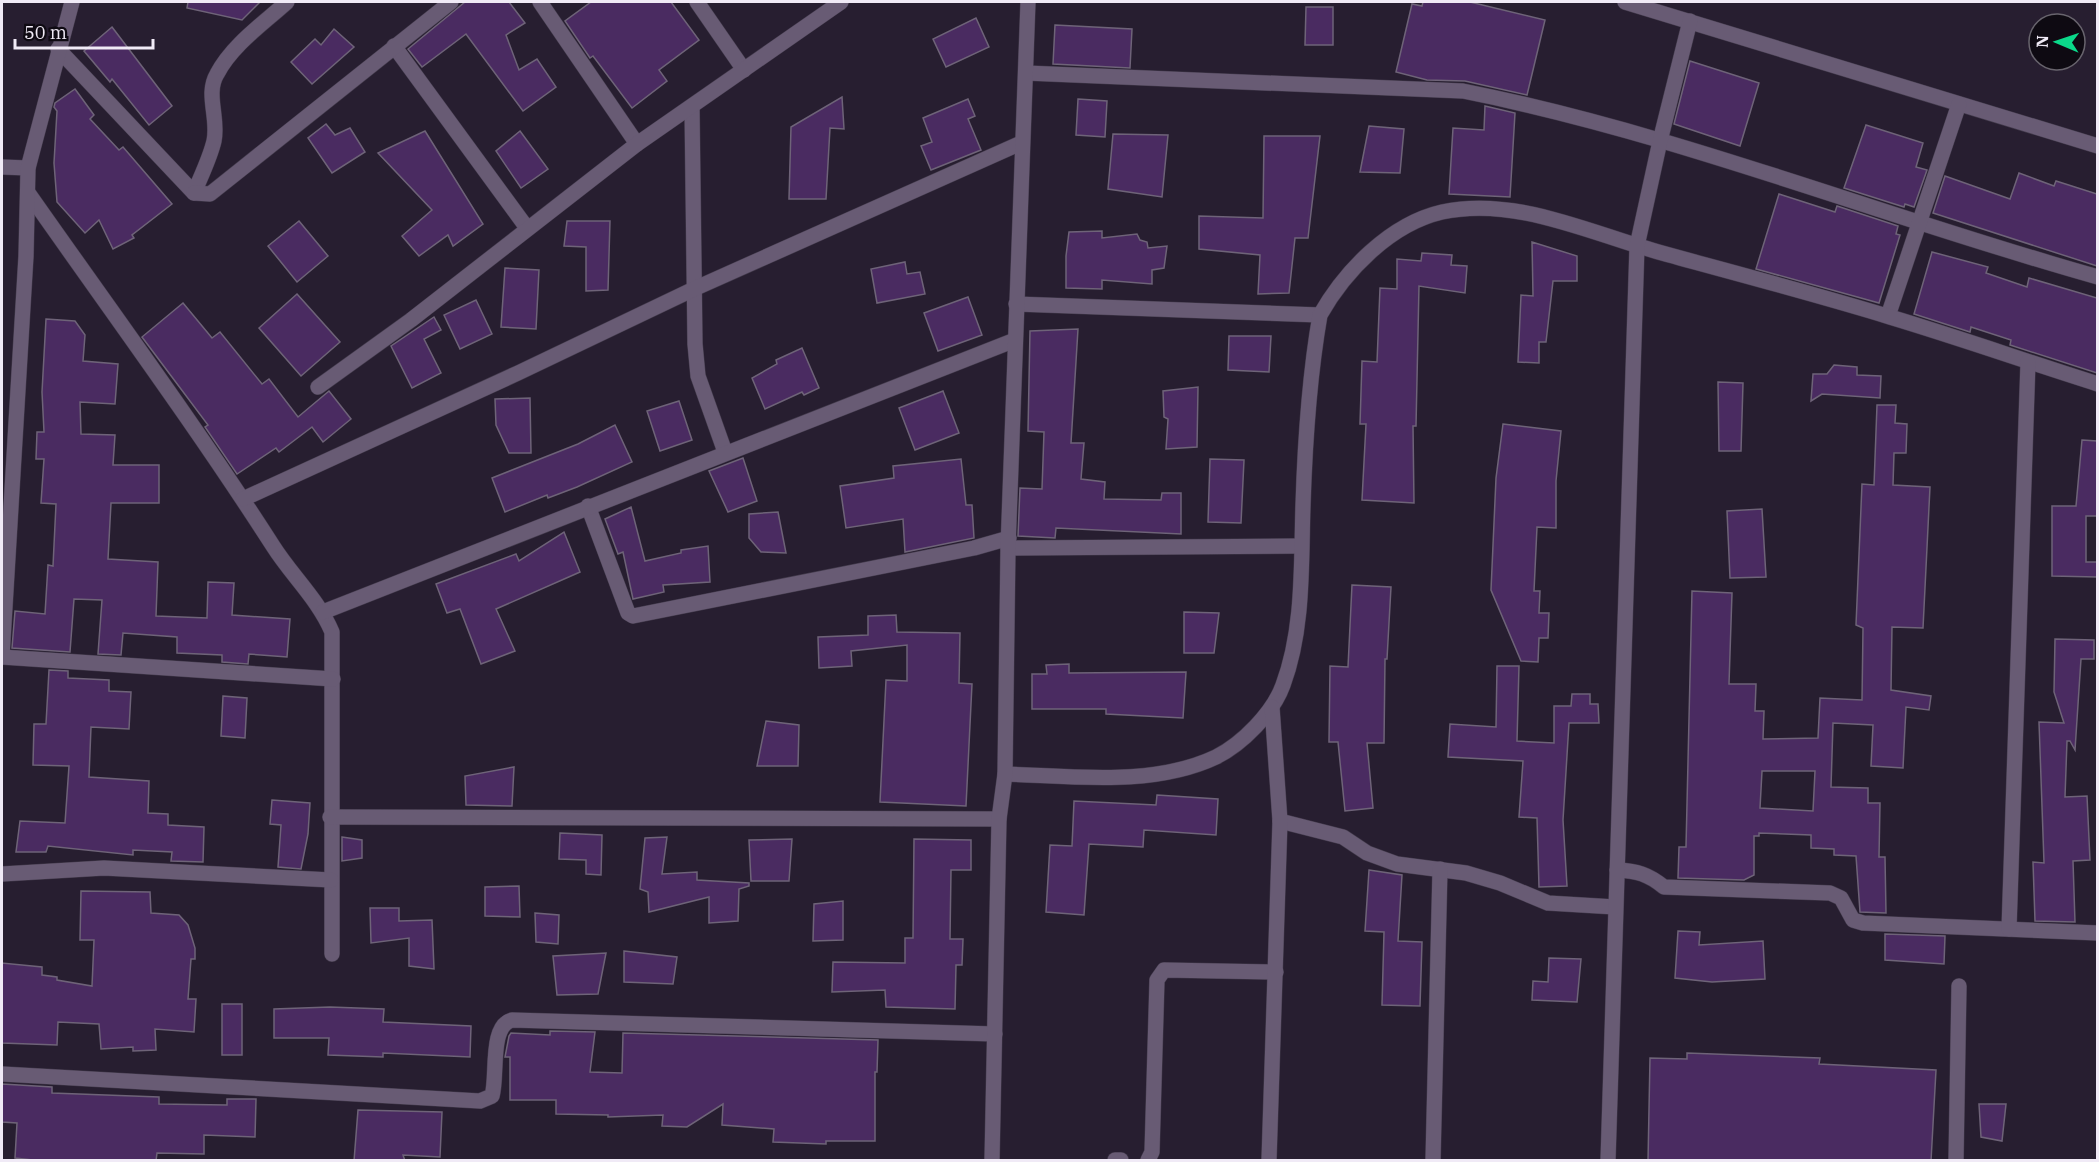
<svg xmlns="http://www.w3.org/2000/svg" width="2099" height="1162" font-family="'IBM Plex Serif',serif">
<rect width="100%" height="100%" fill="#271e30"/>
<g fill="#4a2b61" stroke="#6e6378" stroke-width="1.5" fill-rule="evenodd">
<path d="M188 2H260L242 20 187 8Z"/>
<path d="M465 2H509L525 23 506 35 519 70 537 59 556 87 523 111 466 34 422 67 408 49Z"/>
<path d="M591 2H671L699 40 659 70 667 81 632 108 593 56 590 58 565 21Z"/>
<path d="M1423 2H1470L1545 20 1527 95 1465 81 1427 80 1396 72 1412 4 1422 6Z"/>
<path d="M1306 7H1333V45H1305Z"/>
<path d="M976 18 989 47 946 67 933 39Z"/>
<path d="M1055 25 1132 29 1130 68 1053 64Z"/>
<path d="M112 27 172 106 149 125 112 79 110 82 84 51Z"/>
<path d="M334 29 354 47 312 84 291 62 315 39 321 45Z"/>
<path d="M1690 61 1759 83 1740 146 1674 124Z"/>
<path d="M75 89 94 115 90 119 119 150 123 147 172 204 132 235 134 238 113 249 99 220 85 233 57 202 54 163 57 111 54 107 55 103Z"/>
<path d="M842 97 844 129 830 128 826 199H789L791 127Z"/>
<path d="M968 99 975 116 968 119 981 150 931 170 921 146 932 142 923 118Z"/>
<path d="M1078 99 1107 101 1105 137 1076 135Z"/>
<path d="M1485 106 1515 113 1510 197 1449 194 1453 128 1484 130Z"/>
<path d="M326 124 335 135 350 128 365 152 332 173 308 138Z"/>
<path d="M1866 125 1923 143 1916 167 1927 170 1914 207 1905 204 1904 207 1844 188Z"/>
<path d="M1369 126 1404 129 1400 173 1360 172Z"/>
<path d="M425 131 483 224 453 246 448 235 419 256 402 236 432 210 378 153Z"/>
<path d="M520 131 548 169 521 188 496 151Z"/>
<path d="M1113 134 1168 135 1162 197 1108 189Z"/>
<path d="M1264 136H1320L1308 238H1295L1289 293 1258 294 1260 255 1199 249V216L1263 218Z"/>
<path d="M2019 173 2054 186 2056 181 2097 194V266L1933 213 1945 176 2010 199Z"/>
<path d="M1779 194 1835 212 1837 206 1898 226 1896 234 1900 235 1879 303 1756 269Z"/>
<path d="M299 221 328 256 297 282 268 246Z"/>
<path d="M567 221H610L608 290 586 291V247L564 246Z"/>
<path d="M1102 231V238L1137 234 1140 240 1147 242 1148 248 1167 246 1164 268 1152 270V284L1102 280V289L1066 288V256L1069 232Z"/>
<path d="M1532 242 1577 256V281H1553L1546 342H1539V363L1518 362 1521 295 1533 296Z"/>
<path d="M1932 252 1988 267 1986 273 2027 287 2029 278 2097 298V373L2010 345 2011 340 1971 327 1970 332 1914 314Z"/>
<path d="M1422 253 1452 255 1451 265 1467 266 1465 293 1419 286 1416 426H1413L1414 503 1362 500 1366 424H1360L1362 361 1377 362 1380 288 1397 289V259L1421 261Z"/>
<path d="M905 262 907 274 920 272 925 294 877 303 871 269Z"/>
<path d="M505 268 539 270 536 329 501 327Z"/>
<path d="M297 294 340 342 301 376 259 328Z"/>
<path d="M968 297 982 335 938 351 924 313Z"/>
<path d="M476 300 492 334 460 349 444 315Z"/>
<path d="M183 303 212 338 220 332 262 384 269 379 298 417 329 391 351 419 323 442 312 427 279 452 276 448 237 474 205 427 208 425 142 337Z"/>
<path d="M434 317 441 330 424 339 441 373 412 388 391 346Z"/>
<path d="M46 319 75 321 85 335 83 361 118 364 115 404 80 402 81 434 115 435 113 465H159V503H111L108 559 158 562 156 616 207 618 208 582 234 583 232 615 290 619 287 657 249 654 248 664 222 662V655L177 653V637L123 633 121 655 98 654 102 600 74 599 70 652 12 648 15 611 45 614 48 565 53 566 56 504 41 503 44 459H36L37 432H44L42 392Z"/>
<path d="M1078 329 1071 443H1084L1081 479 1105 482 1104 499 1161 500 1162 493H1181V534L1056 528 1055 538 1018 536 1020 488 1042 489 1044 432 1028 431 1030 331Z"/>
<path d="M1229 336H1271L1269 372 1228 370Z"/>
<path d="M802 348 819 388 804 395 802 392 765 409 752 378 777 364 776 360Z"/>
<path d="M1834 365 1857 367V375L1881 376 1880 398 1822 394 1811 401 1813 374H1827Z"/>
<path d="M1718 382 1743 383 1741 451H1719Z"/>
<path d="M1198 387 1197 447 1166 449 1168 419 1164 417 1163 391Z"/>
<path d="M943 391 959 433 915 450 899 408Z"/>
<path d="M530 398 531 453H509L496 425 495 399Z"/>
<path d="M679 401 692 440 660 451 647 411Z"/>
<path d="M1877 405H1896L1895 423 1907 424 1906 453H1894L1893 485 1930 487 1923 628 1892 627 1891 690 1931 696 1929 710 1906 707 1903 768 1871 766 1873 725 1833 723 1831 787 1868 788V803H1880L1879 857H1885L1886 913 1860 912 1856 856 1834 855V849L1811 848V835L1759 833V836H1754V875L1744 880 1678 878 1679 847H1686L1692 591 1732 593 1729 684H1756L1755 711H1764L1763 739 1818 738 1820 698 1862 700 1863 628 1856 625 1862 484 1874 485ZM1762 771H1815L1813 811 1760 808Z"/>
<path d="M1503 424 1561 431 1556 481V528L1537 527 1534 591H1540L1539 613H1549L1548 638H1539L1538 662 1521 661 1491 590 1496 478Z"/>
<path d="M615 425 632 462 577 487 548 498 547 495 505 512 492 478 578 444Z"/>
<path d="M2082 440 2097 441V516H2086V562H2097V577L2052 576V506H2076Z"/>
<path d="M743 458 757 501 728 512 709 471Z"/>
<path d="M961 459 966 505H972L974 538 905 552 903 519 846 528 840 486 894 478 893 466Z"/>
<path d="M1210 459 1244 460 1241 523 1208 522Z"/>
<path d="M631 507 645 561 681 553V550L708 546 710 582 663 585 664 592 633 599 623 552 618 554 605 519Z"/>
<path d="M1762 509 1766 577 1730 578 1727 511Z"/>
<path d="M778 512 786 553 761 552 749 538V514Z"/>
<path d="M564 532 580 572 496 609 515 651 481 664 460 609 447 613 436 584 516 554 519 561Z"/>
<path d="M1352 585 1391 587 1387 659H1385L1384 743H1367L1373 808 1345 811 1338 742H1329L1330 666 1348 667Z"/>
<path d="M1184 612 1219 613 1214 653H1184Z"/>
<path d="M896 615 897 632 960 633 959 683 972 684 966 806 880 802 886 680 907 681V645L851 651 852 666 819 668 818 637 868 635V616Z"/>
<path d="M2055 639 2094 640V659H2081L2075 750 2070 741H2067L2065 797 2087 796 2090 860 2073 861 2075 922 2035 921 2033 862 2044 863 2039 722 2064 723 2054 692Z"/>
<path d="M1069 664V673L1186 672 1183 718 1106 714V709H1032V674H1047L1046 665Z"/>
<path d="M1497 666H1519L1517 741 1554 743V706H1571L1572 694H1590V704H1598L1599 723H1569L1563 820 1567 886 1539 887 1537 818 1519 817 1523 761 1448 757 1450 724 1496 727Z"/>
<path d="M49 670 68 671V678L109 680V691L131 692 129 729 91 727 89 777 149 781 148 813 168 814V825L204 827 203 862 171 861 172 852 133 850V855L48 846 46 852H16L20 821 65 823 69 766 33 765 34 724H46Z"/>
<path d="M223 696 247 698 245 738 221 736Z"/>
<path d="M766 721 799 725 798 766H757Z"/>
<path d="M514 767 512 806 466 805 465 776Z"/>
<path d="M1157 795 1218 799 1216 835 1144 830 1143 847 1089 844 1084 915 1046 912 1050 845 1072 846 1074 801 1156 805Z"/>
<path d="M272 800 310 803 308 834 301 869 278 867 281 825 270 824Z"/>
<path d="M560 833 602 835 601 875 586 874V860L559 859Z"/>
<path d="M342 837 362 840V858L342 861Z"/>
<path d="M667 837 662 874 697 872V880L749 883V886L739 889 738 921 709 923V897L649 912 648 892 640 889 645 838Z"/>
<path d="M792 839 789 881H751L749 840Z"/>
<path d="M914 839 971 840V870H951L950 939H963L962 965H956L955 1009 886 1007 885 990 832 992 833 962 905 963V938H913Z"/>
<path d="M1369 870 1402 875 1398 941 1422 942 1420 1006 1382 1005 1384 932 1365 931Z"/>
<path d="M519 886 520 917 485 916V887Z"/>
<path d="M81 891 150 892 151 913 179 915 188 925 195 948V959H191L188 999H196L194 1032 155 1029 156 1050 133 1051V1047L101 1049 99 1024 58 1022 57 1045 2 1043V963L42 967V975L57 977V980L92 986 94 940H80Z"/>
<path d="M843 901V940L813 941 814 904Z"/>
<path d="M370 908H399V921L432 920 434 969 409 966V938L371 943Z"/>
<path d="M535 913 559 915 558 944 536 942Z"/>
<path d="M1678 931 1700 932 1699 945 1763 941 1765 979 1712 982 1675 978Z"/>
<path d="M1885 934 1945 936 1944 964 1885 960Z"/>
<path d="M624 951 677 957 673 984 624 982Z"/>
<path d="M606 953 598 994 557 995 553 956Z"/>
<path d="M1549 958 1581 959 1577 1002 1532 1000 1533 981 1548 982Z"/>
<rect x="222" y="1004" width="20" height="51"/>
<path d="M330 1007 384 1009 383 1022 471 1026 470 1057 383 1053V1057L328 1055 329 1038H274V1009Z"/>
<path d="M550 1031 595 1032 590 1072 622 1073 623 1033 878 1040 877 1072H875V1141H826V1144L773 1142 774 1129 722 1125 723 1104 687 1127 662 1126 663 1115 608 1117V1115L556 1114V1100H510V1057H505L509 1036 511 1033 550 1035Z"/>
<path d="M1687 1053 1820 1058 1819 1064 1936 1070 1931 1161H1648L1650 1058 1687 1059Z"/>
<path d="M2 1084 52 1087V1093L159 1097V1104L227 1105V1099H256L255 1137 204 1135V1154L157 1153 156 1161H42L15 1158 17 1123 2 1122Z"/>
<path d="M1979 1104H2006L2002 1141 1981 1137Z"/>
<path d="M358 1110 442 1112 440 1157 403 1155 405 1161H354Z"/>
</g>
<g fill="none" stroke-linecap="round" stroke-linejoin="round">
<g stroke="#433b4c" stroke-width="16">
<g id="minor">
<path d="M540 2 637 144"/>
<path d="M697 2 744 70"/>
<path d="M1625 2 2098 146"/>
<path d="M394 46 527 228"/>
<path d="M58 49 194 193C201 176 210 158 214 141 219 118 205 94 217 74 232 45 264 23 287 2"/>
<path d="M1026 73 1463 91C1679 134 1886 218 2098 277"/>
<path d="M692 107 695 344 698 376 725 452"/>
<path d="M2 167 28 168"/>
<path d="M194 193 210 194 451 2"/>
<path d="M29 194C111 311 196 426 273 546 292 576 318 599 332 632V954"/>
<path d="M1016 304 1320 315"/>
<path d="M1888 316 1959 104"/>
<path d="M318 387 411 320 637 144 841 2"/>
<path d="M243 499 518 373 696 288 1021 143"/>
<path d="M588 506 628 613 633 616 974 548 1009 538"/>
<path d="M1008 548 1301 546"/>
<path d="M323 612 1015 340"/>
<path d="M2 657 26 256 28 168 72 2"/>
<path d="M2 657 333 679"/>
<path d="M1005 774C1072 776 1153 787 1216 757 1242 744 1273 713 1283 685 1304 629 1301 564 1303 505 1305 441 1309 378 1320 315 1345 271 1390 224 1442 212 1516 196 1592 234 1662 253 1738 274 1815 294 1890 317 1960 338 2028 362 2098 384"/>
<path d="M330 817 999 819"/>
<path d="M1280 821 1343 837 1367 853 1397 864 1466 873 1500 883 1548 903 1615 907"/>
<path d="M1617 870C1637 871 1648 874 1664 887L1830 893 1841 898 1853 920 1863 923 2098 933"/>
<path d="M2 874 104 868 331 880"/>
<path d="M2009 929 2028 362"/>
<path d="M2 1074 480 1101 492 1096C498 1076 489 1026 512 1020L995 1034"/>
<path d="M992 1160 999 819 1005 774 1008 548 1028 2"/>
<path d="M1115 1160H1121"/>
<path d="M1148 1160 1152 1152 1157 980 1164 970 1276 972"/>
<path d="M1269 1160 1280 821 1272 707"/>
<path d="M1433 1160 1440 869"/>
<path d="M1608 1160 1637 246 1660 141 1690 21"/>
<path d="M1956 1160 1959 986"/>
</g>
</g>
<use href="#minor" stroke="#685b74" stroke-width="15"/>
</g>
<rect width="2099" height="1162" fill="none" stroke="#f0eaf6" stroke-width="6"/>
<g transform="translate(2057 42) rotate(272)"><circle r="28" fill="#0e0a12" stroke="#68646d" stroke-width="1.5"/>
<path d="M0-4.5L10 22L0 15L-10 22Z" fill="#0bd98a"/>
<text y="-9" font-size="16" font-weight="bold" text-anchor="middle" fill="#f0eaf6">N</text>
</g>
<path d="M15 39v9h138v-9" fill="none" stroke="#f0eaf6" stroke-width="3"/>
<text x="24" y="39" font-size="18" fill="#f0eaf6" stroke="#0e0a12" stroke-width="4.5" paint-order="stroke">50 m</text>
</svg>
